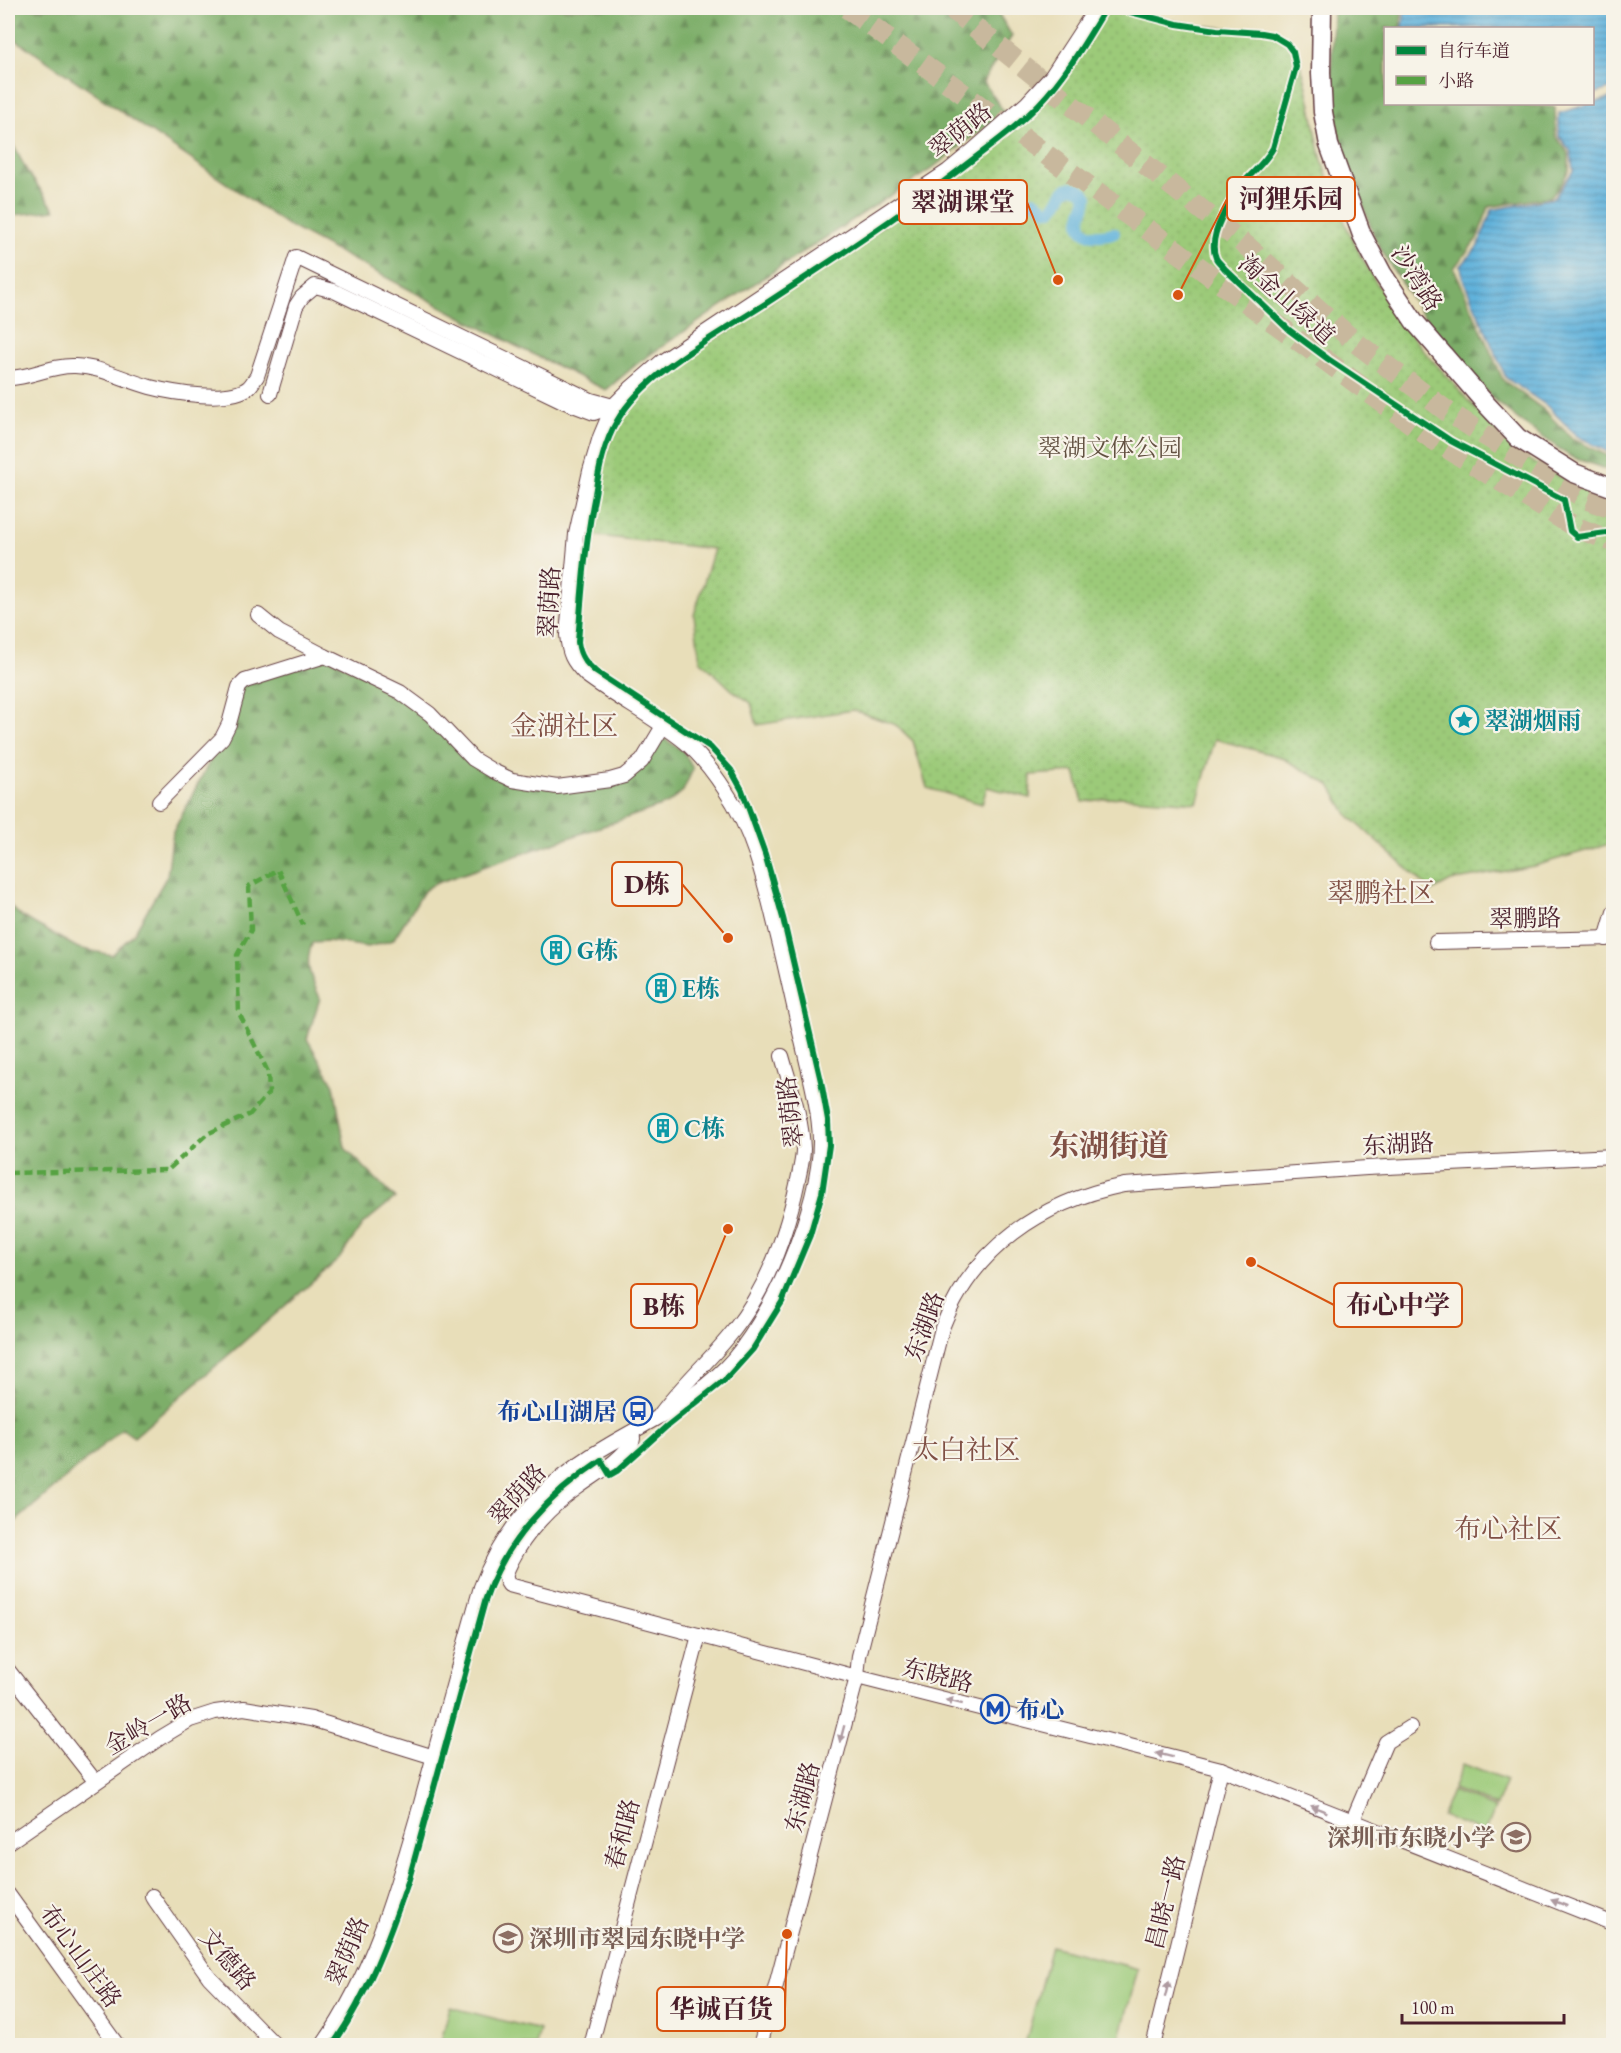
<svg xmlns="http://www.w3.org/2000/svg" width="1621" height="2053" font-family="'EB Garamond','Noto Serif SC',serif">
<defs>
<pattern id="forest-firs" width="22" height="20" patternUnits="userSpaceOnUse" patternTransform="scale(1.5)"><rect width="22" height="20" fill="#7dae69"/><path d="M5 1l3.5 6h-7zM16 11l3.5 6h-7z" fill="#688d57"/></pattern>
<pattern id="park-dots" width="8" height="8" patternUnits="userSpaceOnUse" patternTransform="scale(1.5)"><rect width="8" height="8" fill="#9cca79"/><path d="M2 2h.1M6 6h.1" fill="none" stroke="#88ad69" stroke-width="1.8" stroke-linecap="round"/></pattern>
<pattern id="water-rules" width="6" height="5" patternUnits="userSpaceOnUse" patternTransform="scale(1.5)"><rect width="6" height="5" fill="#60b2db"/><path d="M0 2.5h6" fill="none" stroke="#5190b2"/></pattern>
</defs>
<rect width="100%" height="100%" fill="#f7f3e8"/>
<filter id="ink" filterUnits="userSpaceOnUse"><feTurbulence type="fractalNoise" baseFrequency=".0167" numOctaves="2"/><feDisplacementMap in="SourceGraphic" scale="12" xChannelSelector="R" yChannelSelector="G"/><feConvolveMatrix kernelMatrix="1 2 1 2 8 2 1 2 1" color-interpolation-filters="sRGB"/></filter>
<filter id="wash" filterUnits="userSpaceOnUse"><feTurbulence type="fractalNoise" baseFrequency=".008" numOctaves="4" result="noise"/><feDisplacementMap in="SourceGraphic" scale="24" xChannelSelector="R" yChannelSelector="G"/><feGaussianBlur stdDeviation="1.35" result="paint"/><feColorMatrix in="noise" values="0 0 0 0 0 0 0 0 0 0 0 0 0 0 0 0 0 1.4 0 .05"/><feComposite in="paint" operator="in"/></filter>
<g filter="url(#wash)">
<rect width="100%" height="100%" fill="#e8deb9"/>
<g fill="#9cca79" stroke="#737452" stroke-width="1.5">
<path d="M1463 1764 1506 1781 1496 1806 1453 1789Z"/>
<path d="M1452 1791 1495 1808 1485 1833 1442 1816Z"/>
<path d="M1051 1946 1138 1969 1118 2045H1025Z"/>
<path d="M450 2007 540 2030 536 2045H440Z"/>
</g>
<g fill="url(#forest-firs)" stroke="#64664a" stroke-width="1.5">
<path d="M8 8H995L1012 36 983 81 1004 112 930 170 763 278 638 363 606 390 516 346 289 226 13 38 8 41Z"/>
<path d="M1333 8H1402L1401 28H1386V104H1494L1555 107 1556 136 1569 154V170L1559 188 1550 197 1489 207 1477 239 1454 268 1503 380 1543 409 1573 439 1606 455 1613 457V472L1570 456 1524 424 1493 399 1455 357 1419 310 1389 263 1374 236 1341 144 1331 94Z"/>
<path d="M8 135 27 171 55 210 8 216Z"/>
<path d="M325 656 400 692 462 749 536 785 610 780 660 736 683 751 693 769 683 791 667 804 434 884 424 891 393 940 368 947 328 941 313 942C303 963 311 978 320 998L307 1039 334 1085 345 1148 395 1198 363 1224 339 1259 134 1437 122 1429 8 1528V904L21 916 78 948 112 955 134 933 167 876 173 832 229 724 239 687Z"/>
</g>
<path fill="url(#park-dots)" stroke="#737452" stroke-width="1.5" d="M1109 9C1155 18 1200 27 1247 30 1257 30 1274 30 1282 37 1310 60 1312 126 1322 160 1341 226 1374 286 1415 340 1428 357 1444 372 1457 388 1476 409 1494 432 1516 450 1545 473 1579 485 1613 498V843L1534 866 1451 881 1432 891 1347 814 1330 785 1281 757 1215 739 1197 803 1120 797 1083 802 1075 772 1031 775 1030 798 987 787 982 804 927 788 913 741 896 725 853 710 757 725 751 703 732 690 700 660 694 615 714 549 589 535C596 500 604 435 628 407 645 387 668 372 688 357L952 179 1028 118 1048 98 1067 74Z"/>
<g fill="url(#water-rules)" stroke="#556883" stroke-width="1.5">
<path d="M1405 8H1613V88L1593 94 1592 28H1403Z"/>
<path d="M1613 97H1614L1613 453 1608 452 1577 436 1547 406 1506 378 1463 279 1461 266 1478 246 1492 210 1554 198 1573 171 1571 152 1559 136V113Z"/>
</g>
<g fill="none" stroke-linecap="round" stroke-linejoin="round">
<path stroke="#60b2db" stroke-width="12" d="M1022 206 1034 200 1046 210H1051C1061 203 1061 184 1076 188 1082 189 1084 192 1087 197 1086 205 1080 214 1080 222 1082 240 1103 235 1114 233"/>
</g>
</g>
<g filter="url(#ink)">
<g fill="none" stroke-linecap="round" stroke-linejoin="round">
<g stroke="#c8b89d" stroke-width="21" stroke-dasharray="21 10" stroke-linecap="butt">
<path d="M847 8 1431 438 1575 527 1614 542"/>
<path d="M951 8 1249 248 1355 342 1448 412 1586 499 1614 509"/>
</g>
<g stroke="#623c40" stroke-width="16">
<g id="minor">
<path d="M8 378C32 378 50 365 75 366 101 367 125 380 150 387 173 393 230 403 249 387 252 384 255 379 257 376L296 257 591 400 613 406"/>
<path d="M270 394 296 306 302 297 315 286 334 291 565 402 594 413 613 406"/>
<path d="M258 615 279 632 325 656 400 692 430 714 473 759 493 771 512 780 557 787 610 780 624 776 642 761 663 726"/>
<path d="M159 802 222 738 229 724 239 687 245 681 325 656"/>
<path d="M1606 939 1614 912"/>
<path d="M1436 942 1614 938"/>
<path d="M659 1416C681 1385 711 1360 734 1330 767 1288 787 1232 798 1180 800 1170 803 1159 803 1149 802 1118 790 1085 782 1056"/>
<path d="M632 1432C633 1437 634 1440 631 1444 618 1463 594 1475 577 1488 551 1506 526 1532 512 1560 508 1569 502 1576 509 1585L857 1677 1221 1769 1614 1924"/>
<path d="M8 1670 95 1781"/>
<path d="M1352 1822 1386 1742 1410 1727"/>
<path d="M8 1843 160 1738 190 1720 215 1712 244 1708 311 1719 434 1757"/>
<path d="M8 1894 118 2046"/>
<path d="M152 1896 209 1977 276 2046"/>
<path d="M322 2046C373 1974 396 1890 420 1807 440 1733 460 1660 481 1587 505 1523 549 1479 607 1446 651 1420 688 1405 725 1368 771 1322 821 1205 820 1140 819 1108 810 1076 803 1045 795 1012 788 978 780 945 767 893 756 835 725 790 714 773 700 755 685 742 654 717 618 699 586 675 572 661 569 654 567 635L576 534 590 471 600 437 613 406 632 387 661 362 948 171 971 152 1027 103 1051 77 1096 8"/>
<path d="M591 2046 699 1635"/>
<path d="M760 2046 857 1677 859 1656 942 1328C973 1248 1041 1202 1124 1185L1367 1168 1614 1156"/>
<path d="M1153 2046 1221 1769"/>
</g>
</g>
<g stroke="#623c40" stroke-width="21">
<path id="major" d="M1322 8 1321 73 1323 112 1329 145 1362 235 1382 273 1414 321 1486 404 1518 438 1574 473 1614 488"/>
</g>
<use href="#minor" stroke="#fff" stroke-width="14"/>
<use href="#major" stroke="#fff" stroke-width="18"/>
<path stroke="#56a243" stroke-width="4.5" stroke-dasharray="9 4.5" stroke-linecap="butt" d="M8 1173 168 1170 207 1134 250 1114 269 1093 268 1072 239 1013 237 955 251 930 249 886 278 870 303 925"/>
<g stroke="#f7f3e8" stroke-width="10">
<g id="cycleway">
<path d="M1115 8 1177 24 1217 30 1261 33 1272 35 1287 44 1293 52 1296 67 1273 148C1266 161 1255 170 1245 181 1232 196 1206 236 1216 258 1217 261 1223 266 1225 269L1289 330 1328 359 1451 441 1564 500 1570 531 1577 537 1614 532"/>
<path d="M332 2046C368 1995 389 1937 409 1879L485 1601C504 1542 550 1494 601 1460L610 1475 617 1471 667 1426 726 1379 753 1349 782 1302 810 1235 822 1193 829 1145 828 1120 821 1081 783 918 765 854 742 790 731 770 710 747 596 672C586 663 580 657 578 642 582 592 585 543 595 494 599 469 604 443 617 421 645 372 719 334 765 304 831 261 897 218 959 170 986 149 1015 129 1039 104 1066 76 1086 41 1106 8"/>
</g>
</g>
<use href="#cycleway" stroke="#00873e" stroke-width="6"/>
</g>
<defs><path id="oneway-solid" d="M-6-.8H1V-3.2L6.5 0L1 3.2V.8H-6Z" transform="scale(1.5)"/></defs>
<g fill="#ae9aa0">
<use href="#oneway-solid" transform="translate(954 1702) rotate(-166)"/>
<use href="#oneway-solid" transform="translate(842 1734) rotate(105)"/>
<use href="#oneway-solid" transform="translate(1164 1755) rotate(-166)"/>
<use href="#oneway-solid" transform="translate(1319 1809) rotate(-158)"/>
<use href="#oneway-solid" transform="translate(1559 1903) rotate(-159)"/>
<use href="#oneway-solid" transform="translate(1167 1989) rotate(-76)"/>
</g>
</g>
<defs>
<g id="sight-ring" transform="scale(1.5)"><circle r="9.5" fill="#f7f3e8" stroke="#0f9aa8" stroke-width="1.5"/><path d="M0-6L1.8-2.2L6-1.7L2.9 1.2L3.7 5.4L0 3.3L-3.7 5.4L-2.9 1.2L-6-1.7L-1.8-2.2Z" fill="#0f9aa8"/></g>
<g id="building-ring" transform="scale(1.5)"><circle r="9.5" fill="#f7f3e8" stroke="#0f9aa8" stroke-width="1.5"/><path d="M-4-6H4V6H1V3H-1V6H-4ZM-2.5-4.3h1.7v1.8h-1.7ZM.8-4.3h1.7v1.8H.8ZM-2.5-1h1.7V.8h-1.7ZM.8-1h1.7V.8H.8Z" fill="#0f9aa8"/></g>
<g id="bus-ring" transform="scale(1.5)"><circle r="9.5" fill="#f7f3e8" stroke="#1a4fb4" stroke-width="1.5"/><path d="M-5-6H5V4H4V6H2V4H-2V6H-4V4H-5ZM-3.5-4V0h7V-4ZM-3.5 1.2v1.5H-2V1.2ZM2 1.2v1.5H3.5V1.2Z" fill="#1a4fb4"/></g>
<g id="metro-ring" transform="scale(1.5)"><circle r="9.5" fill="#f7f3e8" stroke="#1a4fb4" stroke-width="1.5"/><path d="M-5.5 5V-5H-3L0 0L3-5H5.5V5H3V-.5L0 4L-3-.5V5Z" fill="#1a4fb4"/></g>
<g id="school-ring" transform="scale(1.5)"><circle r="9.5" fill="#f7f3e8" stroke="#8d6e63" stroke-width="1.5"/><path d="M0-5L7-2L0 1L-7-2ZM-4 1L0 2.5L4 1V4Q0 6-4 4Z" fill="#8d6e63"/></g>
</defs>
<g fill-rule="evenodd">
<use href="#sight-ring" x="1464" y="720"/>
<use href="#building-ring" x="556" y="950"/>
<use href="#building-ring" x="661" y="988"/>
<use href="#building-ring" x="663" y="1128"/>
<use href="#bus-ring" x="638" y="1411"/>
<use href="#metro-ring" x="995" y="1709"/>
<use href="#school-ring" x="1516" y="1837"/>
<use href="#school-ring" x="508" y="1938"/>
</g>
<g text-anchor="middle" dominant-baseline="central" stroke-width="4.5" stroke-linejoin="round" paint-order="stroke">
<g font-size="24" fill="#4a1f2b" stroke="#f7f3e8">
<text transform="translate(960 130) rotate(-39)">翠荫路</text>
<text transform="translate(1417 278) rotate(57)">沙湾路</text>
<text transform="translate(1287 299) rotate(42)">淘金山绿道</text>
<text transform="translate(549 602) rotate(-87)">翠荫路</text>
<text transform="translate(1525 918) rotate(-1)">翠鹏路</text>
<text transform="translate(790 1112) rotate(-97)">翠荫路</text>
<text transform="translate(1398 1144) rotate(-3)">东湖路</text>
<text transform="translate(924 1326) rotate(-70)">东湖路</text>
<text transform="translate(517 1494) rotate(-48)">翠荫路</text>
<text transform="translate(938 1675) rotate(14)">东晓路</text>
<text transform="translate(148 1724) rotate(-30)">金岭一路</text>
<text transform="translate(802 1797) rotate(-75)">东湖路</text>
<text transform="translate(622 1834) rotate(-75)">春和路</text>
<text transform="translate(1165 1902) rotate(-76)">昌晓一路</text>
<text transform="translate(347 1951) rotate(-67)">翠荫路</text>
<text transform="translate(81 1956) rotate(54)">布心山庄路</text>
<text transform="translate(228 1959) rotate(50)">文德路</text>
</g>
<g font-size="24" fill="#635242" stroke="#f7f3e8">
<text x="1110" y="447">翠湖文体公园</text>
</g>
<g font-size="24" font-weight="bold" fill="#0d838f" stroke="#f7f3e8" text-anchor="start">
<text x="1485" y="720">翠湖烟雨</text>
<text x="577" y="950">G栋</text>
<text x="682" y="988">E栋</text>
<text x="684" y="1128">C栋</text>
</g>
<g font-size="24" font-weight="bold" fill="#164399" stroke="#f7f3e8" text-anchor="end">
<text x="617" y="1411">布心山湖居</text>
<text x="1016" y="1709" text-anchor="start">布心</text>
</g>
<g font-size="24" font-weight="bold" fill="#785e54" stroke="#f7f3e8" text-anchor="end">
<text x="1495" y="1837">深圳市东晓小学</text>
<text x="529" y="1938" text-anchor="start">深圳市翠园东晓中学</text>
</g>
<g font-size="27" fill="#805045" stroke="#f7f3e8">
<text x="564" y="725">金湖社区</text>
<text x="1381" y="892">翠鹏社区</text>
<text x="966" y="1449">太白社区</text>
<text x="1508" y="1528">布心社区</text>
</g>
<g font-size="30" font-weight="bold" fill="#805045" stroke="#f7f3e8">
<text x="1109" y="1145">东湖街道</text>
</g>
</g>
<path fill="none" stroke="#d8530f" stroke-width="2" d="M1178 295L1227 199M1058 280L1027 202M728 938L682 884M1251 1262L1334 1305M728 1229L697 1306M787 1934L785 2009"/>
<g fill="#d8530f" stroke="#f7f3e8" stroke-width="2">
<circle cx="1178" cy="295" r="6"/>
<circle cx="1058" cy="280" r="6"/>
<circle cx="728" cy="938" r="6"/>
<circle cx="1251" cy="1262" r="6"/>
<circle cx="728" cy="1229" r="6"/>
<circle cx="787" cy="1934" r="6"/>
</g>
<g fill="#f7f3e8" stroke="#d8530f" stroke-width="2">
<rect x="1227" y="177" width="128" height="44" rx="6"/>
<rect x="899" y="180" width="128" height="44" rx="6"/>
<rect x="612" y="862" width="70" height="44" rx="6"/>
<rect x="1334" y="1283" width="128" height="44" rx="6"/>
<rect x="631" y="1284" width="66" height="44" rx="6"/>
<rect x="657" y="1987" width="128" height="44" rx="6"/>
</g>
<g font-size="26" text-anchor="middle" font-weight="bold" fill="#4a1f2b">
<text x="1291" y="208">河狸乐园</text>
<text x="963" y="211">翠湖课堂</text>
<text x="647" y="893">D栋</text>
<text x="1398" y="1314">布心中学</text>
<text x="664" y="1315">B栋</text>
<text x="721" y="2018">华诚百货</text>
</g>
<rect width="1621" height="2053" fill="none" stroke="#f7f3e8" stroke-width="30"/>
<rect x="1384" y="27" width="210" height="78" fill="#f7f3e8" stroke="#b29e9c" stroke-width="1.5"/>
<rect x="1396" y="46" width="30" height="9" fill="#00873e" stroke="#b29e9c" stroke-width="1.5"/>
<text x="1438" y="57" font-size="18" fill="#4a1f2b">自行车道</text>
<rect x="1396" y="76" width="30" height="9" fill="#56a243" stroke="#b29e9c" stroke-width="1.5"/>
<text x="1438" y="87" font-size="18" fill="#4a1f2b">小路</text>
<path d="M1402 2014v9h162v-9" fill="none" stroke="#4a1f2b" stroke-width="3"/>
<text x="1411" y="2014" font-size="18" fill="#4a1f2b" stroke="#f7f3e8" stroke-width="4.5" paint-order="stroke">100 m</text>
</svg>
